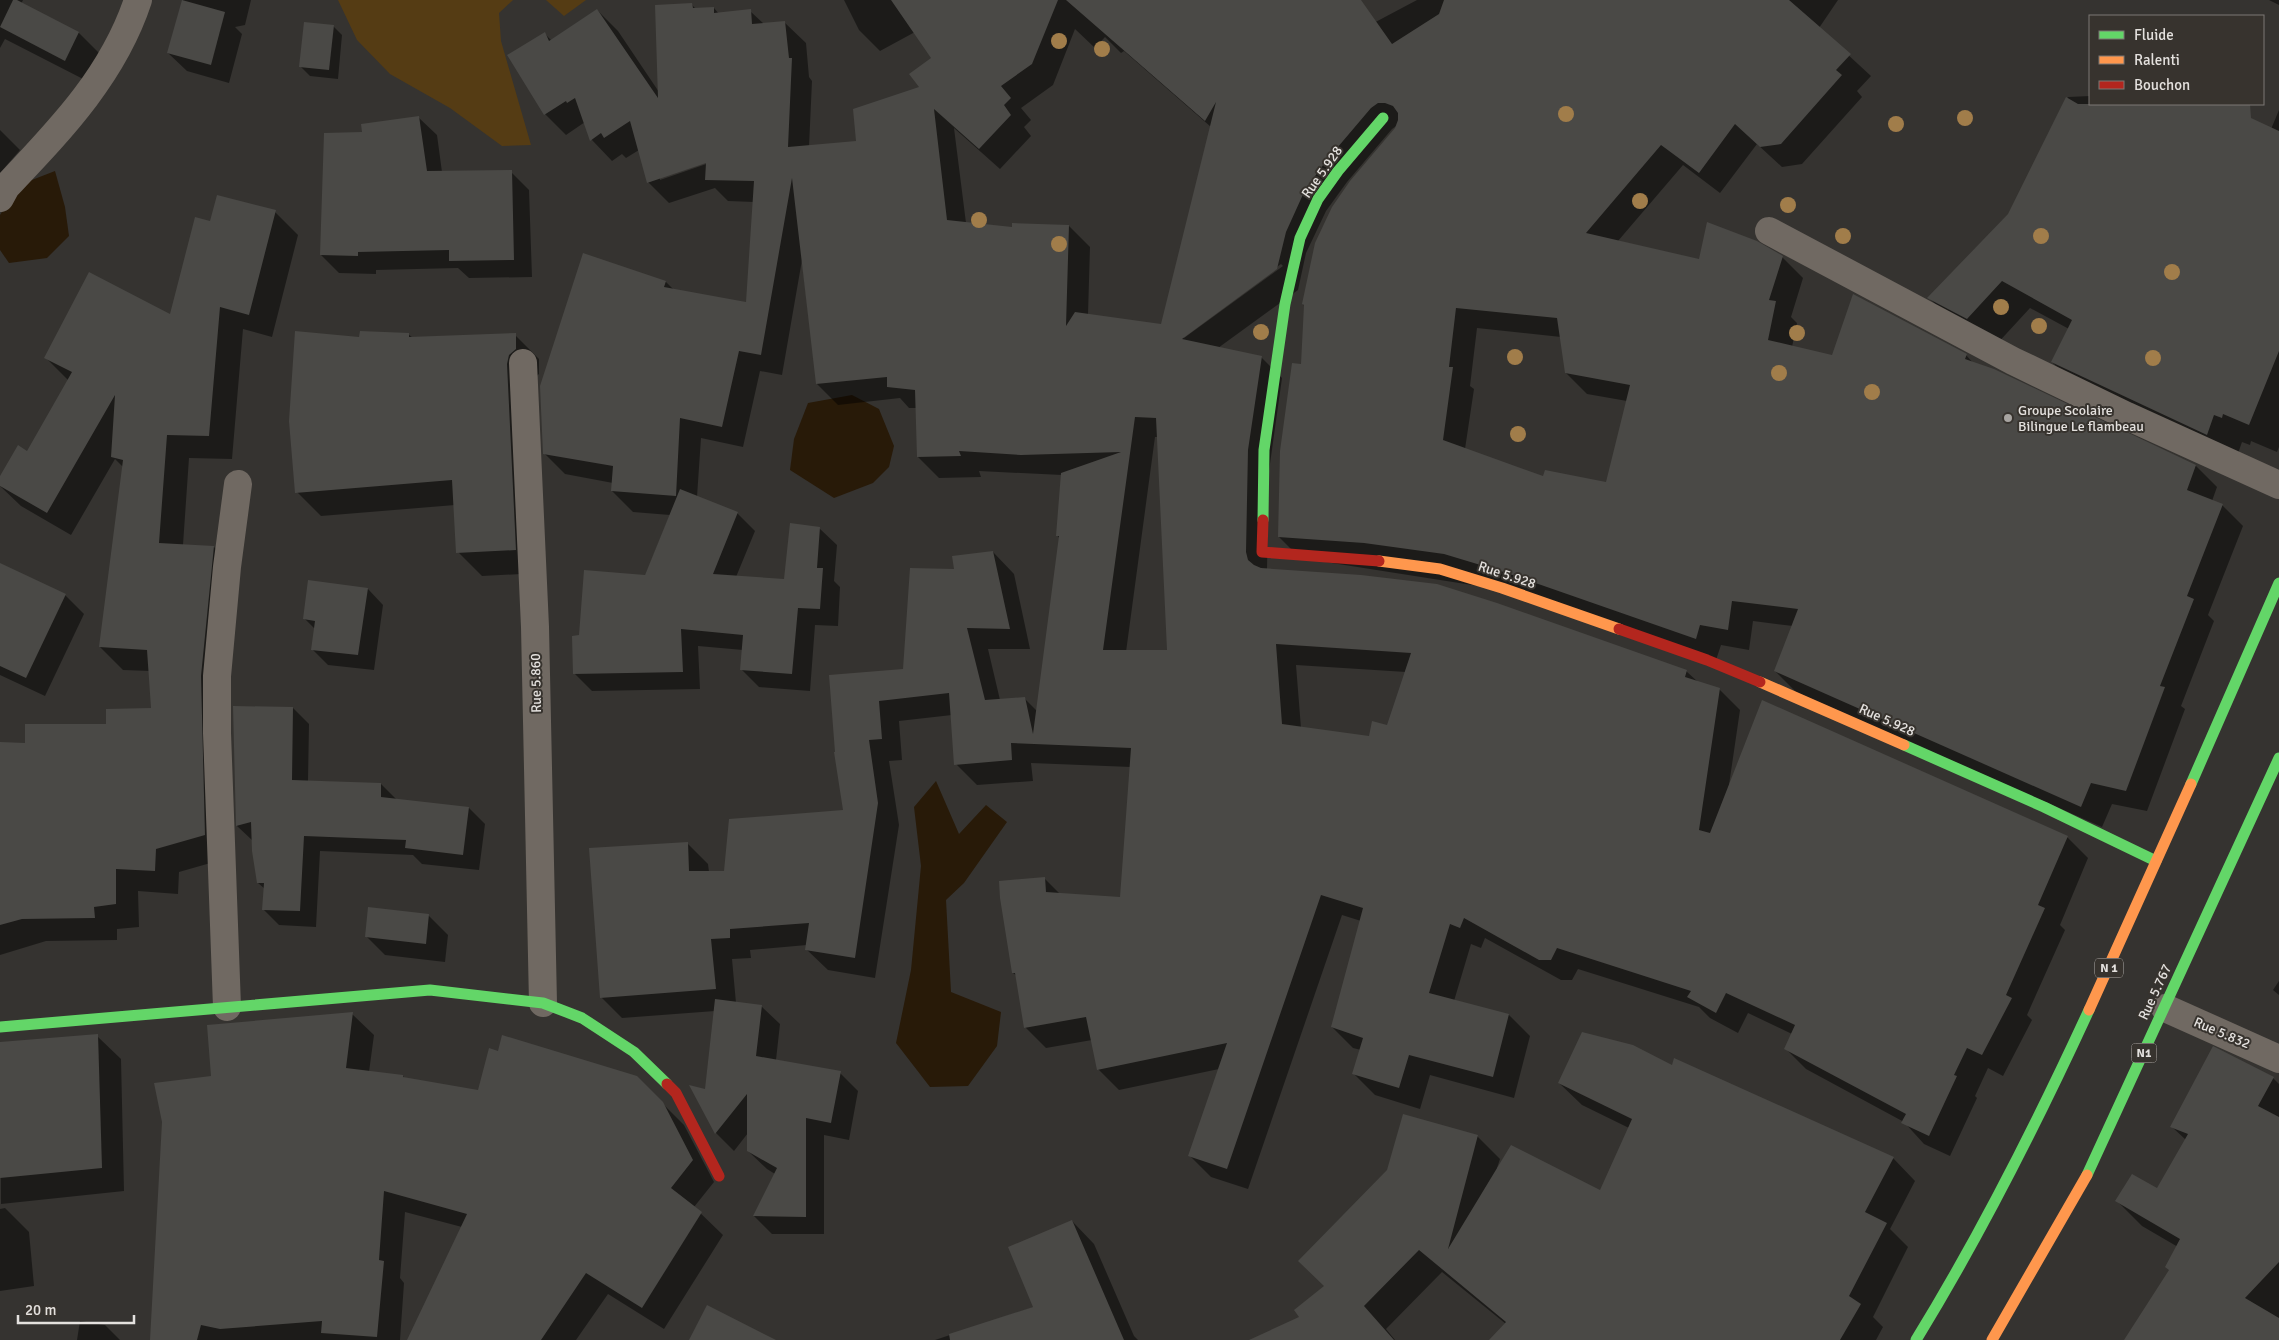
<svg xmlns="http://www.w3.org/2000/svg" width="2279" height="1340" font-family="Signika,sans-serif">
<rect width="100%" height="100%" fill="#353330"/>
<g fill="#553c14">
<path d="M338 0H513L499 13 501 41 531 145 502 146 450 108 390 74 357 40Z"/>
<path d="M546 0H586L564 16Z"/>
</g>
<g fill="#281a08">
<path d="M55 171 65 207 69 236 47 258 9 263 0 250V215L19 185Z"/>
<path d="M852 395 879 409 894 446 889 467 873 483 834 498 790 470 794 439 808 403Z"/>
<path d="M936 781 959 834 986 805 1007 822 964 883 946 900 951 992 1001 1012 997 1046 968 1086 930 1087 896 1043 911 970 921 866 914 807Z"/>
</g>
<g fill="#0007" fill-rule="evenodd">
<path d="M0 0H23L21 4 79 33 99 53 85 80 5 39 0 48Z"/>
<path d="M183 0H251L245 25 235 27 242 34 229 83 187 71 168 53Z"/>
<path d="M844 0H1349L1368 26 1417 0H1838L1819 28 1871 76 1857 91 1862 97 1802 164 1782 167 1757 144 1720 193 1683 165 1618 241 1700 260 1782 257 1803 278 1791 317 1797 323 1792 347 1833 356 1966 355 1974 364 2196 466 2217 487 2212 501 2222 505 2243 526 2208 615 2214 621 2181 706 2185 709 2147 811 2112 804 2102 827 1796 692 1775 671 1793 626 1753 621 1749 650 1721 645 1716 660 1529 594 1300 558 1279 537 1302 366 1305 307 1303 304 1399 124 1392 129 1347 182 1326 211 1306 253 1298 290 1218 348 1261 357 1282 378 1269 471 1267 569 1686 671 1698 682 1719 689 1740 710 1729 785 2067 837 2088 858 2060 925 2065 930 2027 1015 2032 1020 2003 1076 1988 1068 1975 1096 1977 1098 1950 1156 1924 1144 1904 1122 1806 1069 1785 1048 1792 1034 1748 1013 1738 1033 1710 1018 1699 1007 1578 969 1572 980H1561L1485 938 1481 948 1471 944 1454 1001 1509 1015 1530 1036 1514 1098 1430 1075 1420 1109 1375 1095 1354 1074 1361 1050 1353 1048 1332 1027 1361 921 1342 915 1248 1189 1211 1177 1190 1156 1219 1069 1119 1090 1098 1069 1092 1040 1046 1048 1025 1027 1017 976 1013 973 1044 878 1060 894 1121 898 1131 767 1031 763 1033 781 977 785 956 764 952 715 899 721 902 760 889 761 899 825 875 978 828 970 806 949 807 945 750 950 751 958 732 959 736 1003 761 1006 780 1024 776 1060 840 1073 858 1091 849 1140 824 1135V1234H772L754 1216 775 1174 767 1169 748 1151V1133L734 1151 716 1133 706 1091 715 1011 622 1018 601 997 687 843 708 864 709 872 726 873 844 811 830 677 904 671 955 570 993 552 1014 574 1030 649H988L1000 700 1024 698 1037 711 1060 539 1057 535 1062 475 979 471 981 477 939 478 918 457 917 408H909L900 398 838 405 817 384 802 260 782 375 760 371 743 447 701 438 697 497 737 513 755 531 736 577 785 581 819 528 837 545 834 581 840 587 838 626 815 625 810 691 759 687 742 670 743 650 698 646 700 689 592 691 574 673 580 637 645 576 670 515 633 512 612 491 613 483 565 474 544 453 584 255 666 282 674 290 747 303 754 202 728 201 715 188 669 203 648 182 639 150 626 158 622 154 612 161 592 140 585 122 566 135 545 114V34L552 41 597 10 618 31 659 92 692 5 696 9 714 8 719 14 750 11 764 24 784 22 806 43 809 77 812 81 809 147 858 142 921 87 933 58 915 32 880 51 859 30ZM1075 29 1095 48 1105 37 1121 53 1124 51 1211 127 1162 326 1088 315 1090 247 1069 226 1013 229 966 223 954 128 1000 169 1031 136 1024 127 1031 120 1021 108 1053 85ZM711 160 712 162 660 180V177ZM1281 264 1283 266 1184 338V335ZM1477 328 1561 337 1566 373 1587 394 1627 401 1607 484 1544 478 1465 449 1474 389 1470 386ZM1155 437H1158L1168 651 1126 652ZM1296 665 1406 672 1388 726 1370 737 1301 728Z"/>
<path d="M2269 0H2279V5Z"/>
<path d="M333 26 342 35 338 79 310 76 301 67Z"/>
<path d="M2090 96V104H2202L2269 134 2279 110V447L2277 452 2251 441 2250 445 2242 442 2235 462 2080 390 2052 362 2069 329 2030 308 1995 346 1957 325 1929 298 2009 214 2068 97Z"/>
<path d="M418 117 437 135 442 172H511L529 190 532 277 469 278 458 268 376 270V274L339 273 321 255 364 133Z"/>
<path d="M0 130 20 150 0 173Z"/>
<path d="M275 212 298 235 272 337 243 329 232 459 189 458 183 545 214 547 237 570 224 700 228 858 179 872 178 894 138 891 139 927 117 929V940L46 941 0 955V743L26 745 108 726 153 710 150 671 123 670 100 647 123 467 115 459 71 535 21 506 0 486V479L28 452 69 381 45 357 171 316 211 223Z"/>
<path d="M408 334 413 338 515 335 539 359V374L533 379 539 573 482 576 458 552 455 505 321 516 297 492 361 339Z"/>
<path d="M0 585 65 595 84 614 45 696 0 675Z"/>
<path d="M368 589 383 605 374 670 328 665 312 649 315 629 304 618Z"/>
<path d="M293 708 309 724 308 781 381 784 397 800 469 808 485 824 479 870 422 864 413 855 320 851 316 927 279 925 263 909 265 889 258 883 253 841 237 826Z"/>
<path d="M369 908 429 916 448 935 445 962 385 955 366 936Z"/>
<path d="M2279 981V995L2273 990Z"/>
<path d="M352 1014 374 1035 369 1072 403 1076 405 1079 479 1092 636 1077 684 1125 714 1182 694 1207 723 1235 664 1329 608 1294 576 1340H408L462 1227 405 1212 400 1278 404 1283 400 1340H151L212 1077Z"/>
<path d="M97 1036 121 1059 124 1191 1 1204 0 1044Z"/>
<path d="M1672 1066 1893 1158 1915 1181 1890 1229 1908 1247 1873 1317 1883 1327 1876 1340H1491L1506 1324 1442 1272 1386 1329 1395 1340H1252L1301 1318 1326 1287 1477 1136 1500 1159 1497 1168 1600 1192 1629 1128 1582 1105 1559 1083Z"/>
<path d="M2273 1078 2279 1084V1340H2127L2170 1270 2178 1247 2142 1226 2117 1201 2158 1190 2186 1140 2172 1127Z"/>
<path d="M5 1208 29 1232 34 1286 0 1291V1209Z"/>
<path d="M1072 1221 1094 1244 1134 1336 1138 1340H935L1034 1307Z"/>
<path d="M80 1321 105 1325 120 1340H77Z"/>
</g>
<g fill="#4a4946" fill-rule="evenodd">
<path d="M13 0H17L79 32 65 61 0 27Z"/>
<path d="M182 0 225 12 211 65 167 53Z"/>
<path d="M891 0H1058L1032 64 1001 86 1011 98 1004 105 1011 115 979 149 934 109 947 220 1012 227V223L1069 225 1066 326 1075 312 1161 324 1216 102 1205 121 1066 0H1361L1392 44 1439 14 1444 0H1789L1851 54 1836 70 1842 75 1781 144 1760 147 1735 124 1699 173 1661 145 1586 233 1699 259 1707 222 1757 241 1783 256 1769 300 1776 301 1768 340 1832 355 1853 294 1967 354 1965 359 1994 369 2196 465 2187 490 2223 504 2187 596 2194 599 2160 686 2165 687 2126 791 2091 783 2081 807 1774 671 1798 609 1732 601 1728 630 1700 625 1696 639 1507 573 1444 554 1364 543 1278 537 1280 451 1292 363 1301 364 1304 305 1302 304 1315 243 1332 207 1350 181 1395 128 1398 120V113L1393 106 1385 103H1378L1371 108 1326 161 1305 190 1286 232 1277 269 1182 339 1262 356 1248 450 1246 552 1248 560 1254 565 1261 568 1361 575 1437 584 1497 603 1687 670 1685 677 1720 688 1699 830 1710 833 1762 700 2068 836 2038 905 2045 908 2006 995 2012 998 1982 1055 1967 1048 1954 1075 1957 1076 1929 1136 1901 1123 1906 1114 1784 1049 1795 1025 1726 993 1716 1013 1687 997 1691 991 1557 948 1551 960H1539L1464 918 1460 928 1450 924 1429 993 1509 1014 1493 1077 1409 1055 1399 1088 1352 1074 1363 1038 1331 1027 1363 908 1321 895 1227 1169 1188 1156 1227 1043 1097 1070 1086 1017 1024 1028 1015 973H1012L1000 898 999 881 1045 877 1046 892 1120 897 1131 748 1011 743 1012 760 954 765 949 693 879 701 882 739 869 740 878 803 855 958 805 950 809 923 730 929V938L711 939 716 989 600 998 589 848 688 842 689 871H724L729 819 843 810 834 752H835L829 675 903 669 910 568 954 569 952 556 993 551 1010 629 967 628 985 700 1025 697 1033 734 1059 536H1056L1061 473 1121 452 1021 455 959 451 961 456 917 457 915 390 887 387V377L816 384 792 178 761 355 739 351 722 427 680 418 676 496 611 491 613 466 543 454 540 386 583 253 666 281 664 287 746 302 754 181 705 180 706 163 647 183 630 121 604 138 601 133 590 141 575 98 567 103 566 101 544 115 507 55 545 32 549 41 597 9 658 98 655 5 692 3 693 8 714 7V13L751 9 752 24 785 21 789 58H792L788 147 856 141 853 109 919 87 909 74 931 58ZM1456 308 1557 318 1565 373 1630 385 1606 482 1545 470 1543 476 1443 440 1453 367H1449ZM1135 417 1156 418 1167 650H1103ZM1276 644 1411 653 1387 725 1372 721 1369 736 1282 724Z"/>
<path d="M304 22 334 25 329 70 299 67Z"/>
<path d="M2066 97 2078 104H2250L2251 118 2279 131V351L2249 425 2223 414 2222 418 2214 415 2207 435 2051 362 2072 320 2002 281 1967 319 1927 298 2008 214Z"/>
<path d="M419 116 427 171 512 170 514 260 449 261V250L358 252V256L320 255 324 133 362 132 361 124Z"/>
<path d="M217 195 276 210 249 315 220 307 209 436 167 435 159 543 214 546 201 676 205 835 156 849 155 871 116 869V904L94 907 95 918 22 919 0 925V742L25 743V724H106V709L151 708 147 650 99 647 123 460 111 457 115 395 47 513 0 486V476L18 445 27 451 72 372 44 358 89 272 170 314 195 217 210 221Z"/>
<path d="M295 331 359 337 360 331 409 333V337L516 333V349L509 355 507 364 516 550 456 553 452 480 295 493 289 421Z"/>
<path d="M680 489 738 512 713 574 784 579 790 523 820 527 817 568H823L820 609 798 608 792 674 740 670 743 635 681 629 683 672 573 674 572 636 579 635 584 570 645 575Z"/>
<path d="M0 563 66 594 26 678 0 666Z"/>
<path d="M308 580 368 588 358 655 311 650 315 621 303 619Z"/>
<path d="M233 706 293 707 292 780 381 783V797L469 807 463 855 405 848 406 840 304 836 300 911 262 910 264 883H257L252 851 251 822 236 826Z"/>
<path d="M368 907 429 914 426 944 365 937Z"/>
<path d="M715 999 762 1005 756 1056 841 1071 831 1123 806 1118V1217L753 1216 777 1168 747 1151V1094L715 1134 689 1085 705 1089Z"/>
<path d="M353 1012 346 1068 403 1075V1077L478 1090 489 1048 498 1051 502 1035 637 1076 663 1102 693 1160 671 1188 702 1212 642 1308 586 1273 541 1340H407L467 1214 384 1191 379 1260 384 1261 377 1337 321 1333 322 1321 220 1329 201 1325 197 1340H150L162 1122 154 1083 211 1076 207 1025Z"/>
<path d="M1582 1032 1633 1045 1672 1065 1674 1058 1894 1157 1865 1212 1887 1223 1849 1296 1861 1304 1840 1340H1489L1506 1322 1419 1250 1364 1306 1394 1340H1249L1299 1317 1294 1310 1324 1286 1298 1261 1387 1170 1403 1114 1478 1135 1448 1249 1511 1145 1600 1190 1632 1119 1558 1083Z"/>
<path d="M98 1034 102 1168 0 1178V1042Z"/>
<path d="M2213 1046 2274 1077 2258 1106 2279 1117V1262L2245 1298 2279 1318V1340H2124L2169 1270 2165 1267 2180 1239 2115 1201 2132 1174 2157 1188 2188 1134 2170 1127Z"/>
<path d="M1072 1220 1124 1340H950L949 1334 1033 1307 1008 1247Z"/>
<path d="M707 1305 776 1340H689Z"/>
</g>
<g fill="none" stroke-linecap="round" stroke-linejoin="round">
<g stroke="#706962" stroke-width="28">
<path d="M0 198 6 187C59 131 113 76 138 0"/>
<path d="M1769 231 2013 361 2127 416 2279 485"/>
<path d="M523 363 535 627 543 1003"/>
<path d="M227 1007 217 733V676L227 567 238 484"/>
<path d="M2165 1008 2279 1059"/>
</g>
<g stroke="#63d668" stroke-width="11">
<path d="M1263 520 1264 450 1285 304 1300 238 1318 199 1338 171 1383 118"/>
<path d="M1904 745 2044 807 2156 861"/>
<path d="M2191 784 2279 583"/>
<path d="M0 1027 430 990 543 1003 582 1018 634 1052 667 1084"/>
<path d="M2087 1175 2279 758"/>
<path d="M1916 1340C1981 1234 2037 1123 2089 1010"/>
</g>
<g stroke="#ff974d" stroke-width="11">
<path d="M1379 561 1440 569 1502 588 1619 629"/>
<path d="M1760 682 1904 745"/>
<path d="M2089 1010 2191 784"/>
<path d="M1992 1340 2087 1175"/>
</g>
<g stroke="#b3261e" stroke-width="11">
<path d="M1263 520 1262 552 1379 561"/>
<path d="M1619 629 1707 660 1760 682"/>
<path d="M667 1084 676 1093 719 1176"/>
</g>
</g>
<g fill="#a17d4a">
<circle cx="1059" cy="41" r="8"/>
<circle cx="1102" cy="49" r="8"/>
<circle cx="1566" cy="114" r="8"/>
<circle cx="1965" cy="118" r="8"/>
<circle cx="1896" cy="124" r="8"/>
<circle cx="1640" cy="201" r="8"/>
<circle cx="1788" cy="205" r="8"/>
<circle cx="979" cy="220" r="8"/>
<circle cx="1843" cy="236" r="8"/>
<circle cx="2041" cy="236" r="8"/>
<circle cx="1059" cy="244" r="8"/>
<circle cx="2172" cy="272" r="8"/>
<circle cx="2001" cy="307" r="8"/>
<circle cx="2039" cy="326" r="8"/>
<circle cx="1261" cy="332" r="8"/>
<circle cx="1797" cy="333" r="8"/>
<circle cx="1515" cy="357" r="8"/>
<circle cx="2153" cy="358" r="8"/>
<circle cx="1779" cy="373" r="8"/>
<circle cx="1872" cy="392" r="8"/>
<circle cx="1518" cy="434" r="8"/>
</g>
<circle fill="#a7a4a1" stroke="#37332e" stroke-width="2" cx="2008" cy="418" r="5"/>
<g text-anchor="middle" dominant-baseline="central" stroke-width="4" stroke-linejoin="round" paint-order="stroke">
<g fill="#37332e" stroke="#b0ada9" stroke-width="1">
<rect x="2095" y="958.5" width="28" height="19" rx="4"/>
<rect x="2131.5" y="1043.5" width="25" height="19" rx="4"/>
</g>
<g font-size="12" font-weight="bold" fill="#e4e1de">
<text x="2109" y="968">N 1</text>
<text x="2144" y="1053">N1</text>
</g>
<g font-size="14" fill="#e4e1de" stroke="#37332e">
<text transform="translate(1322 172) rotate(-55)">Rue 5.928</text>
<text transform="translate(1507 575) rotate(18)">Rue 5.928</text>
<text transform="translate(536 683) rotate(-91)">Rue 5.860</text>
<text transform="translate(1887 720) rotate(24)">Rue 5.928</text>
<text transform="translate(2155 992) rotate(-65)">Rue 5.767</text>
<text transform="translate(2222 1033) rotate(23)">Rue 5.832</text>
</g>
<g font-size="14" fill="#e4e1de" stroke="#37332e" text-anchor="start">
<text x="2018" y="410">Groupe Scolaire<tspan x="2018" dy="16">Bilingue Le flambeau</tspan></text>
</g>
</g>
<rect x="2089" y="15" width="175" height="90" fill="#37332e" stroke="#7c7974"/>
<rect x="2099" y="31" width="25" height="8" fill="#63d668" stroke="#7c7974"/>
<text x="2134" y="40" font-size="15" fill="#e4e1de">Fluide</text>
<rect x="2099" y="56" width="25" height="8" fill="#ff974d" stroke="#7c7974"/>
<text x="2134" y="65" font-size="15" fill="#e4e1de">Ralenti</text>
<rect x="2099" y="81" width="25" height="8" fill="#b3261e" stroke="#7c7974"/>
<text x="2134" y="90" font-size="15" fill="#e4e1de">Bouchon</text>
<path d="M18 1315v8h116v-8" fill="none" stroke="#e4e1de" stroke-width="2.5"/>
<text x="25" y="1315" font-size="15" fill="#e4e1de" stroke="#37332e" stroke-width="4" paint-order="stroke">20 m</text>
</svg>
